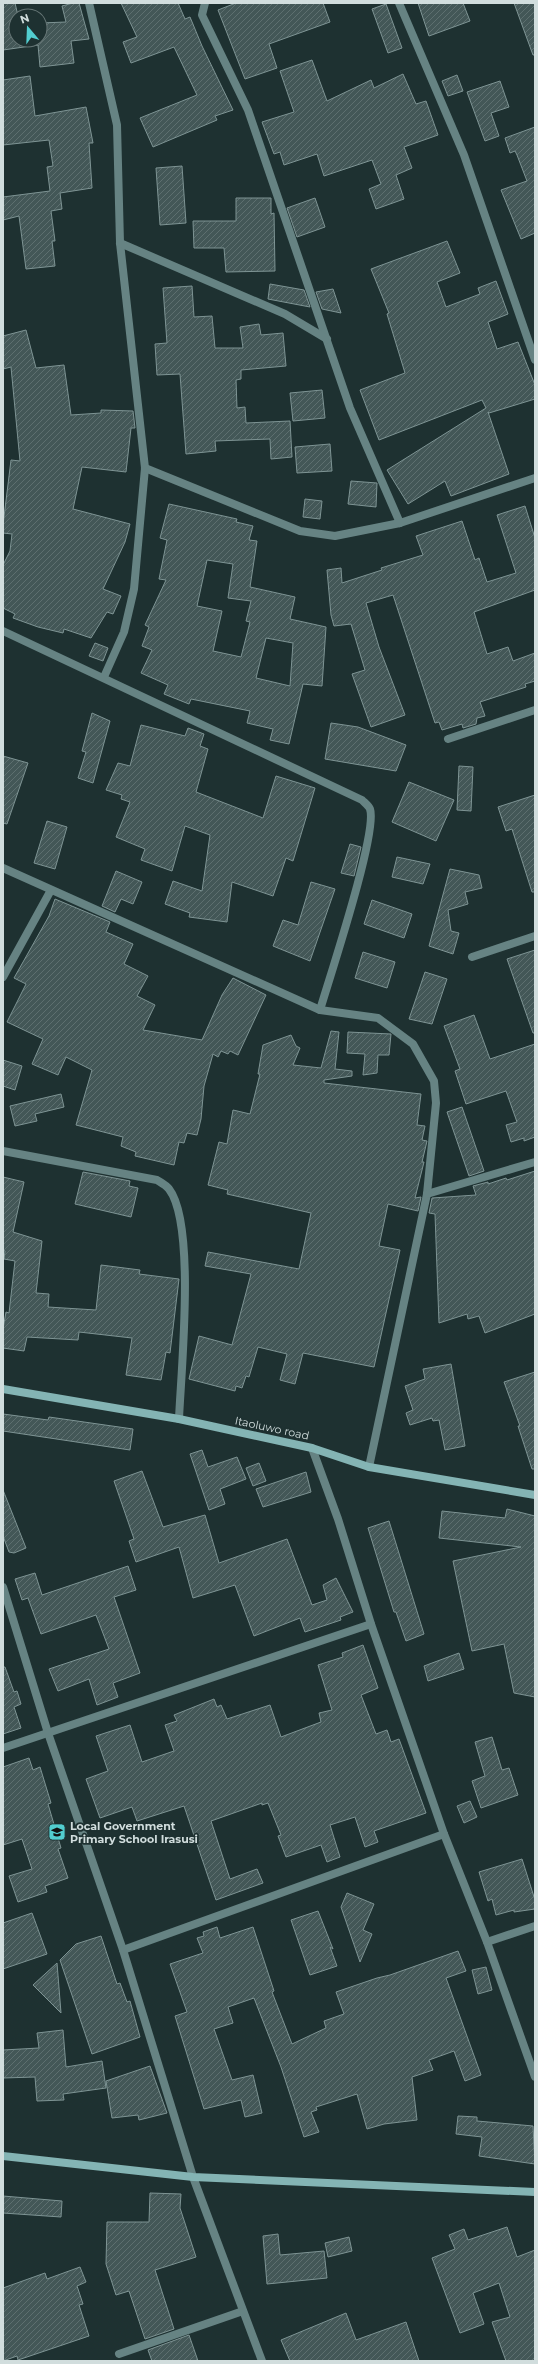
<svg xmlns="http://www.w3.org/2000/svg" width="538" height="2364" font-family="Montserrat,sans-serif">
<defs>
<pattern id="building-hatch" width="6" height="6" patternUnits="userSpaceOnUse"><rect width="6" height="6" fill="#435757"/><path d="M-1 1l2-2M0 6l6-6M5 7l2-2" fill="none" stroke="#5d6f6f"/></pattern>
</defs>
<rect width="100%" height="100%" fill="#1e3131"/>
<g fill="url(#building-hatch)" stroke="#7e9494" fill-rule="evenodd">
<path d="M3 3H15L18 16H16V40H40V23L66 22 62 6 73 3H79L89 39 71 41 74 63 40 67 38 45 3 50Z"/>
<path d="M121 3H178L185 19 190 17 202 46 233 110 215 116 217 120 153 147 140 118 197 95 174 47 131 63 123 42 137 37Z"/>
<path d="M236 3H323L330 22 269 44 277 68 245 79 218 10Z"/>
<path d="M418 3H463L470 21 429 36Z"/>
<path d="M514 3H535V55H533Z"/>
<path d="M386 4 402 48 388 53 372 9Z"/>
<path d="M312 60 327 101 371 80 374 88 403 74 416 104 426 101 438 135 404 147 412 168 396 175 404 199 376 209 369 189 381 184 372 160 324 176 317 154 284 165 280 152 274 154 262 122 294 112 280 71Z"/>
<path d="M457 75 463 91 448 96 442 81Z"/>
<path d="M30 76 35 116 86 107 93 143H89L92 188 60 193 62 209 51 211 55 241H52L55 266 26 269 19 216 3 220V197L50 191 47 167 53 166 49 140 3 145V80Z"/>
<path d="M500 81 509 107 491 113 499 136 485 141 467 92Z"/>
<path d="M535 127V233L521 239 501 190 527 181 517 155 515 151 510 153 505 138Z"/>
<path d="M182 166 186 223 160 225 156 168Z"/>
<path d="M236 198H271V214L274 213 275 271 226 272 224 248H194L193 221H236Z"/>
<path d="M315 198 325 227 297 237 287 208Z"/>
<path d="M447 241 460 273 437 282 446 307 480 294 478 288 496 281 508 314 488 322 497 349 518 342 535 385V399L489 413 488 412 509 474 451 496 445 481 408 504 387 470 486 408 482 400 379 440 360 390 405 373 387 314 389 313 371 269Z"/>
<path d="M270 284 304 290 310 307 268 299Z"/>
<path d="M192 286 194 317 212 316 215 348H243L240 327 259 324 261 335 283 333 286 366 241 370V379L236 380 237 408 245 407 246 423 290 421 292 457 271 459 270 439 215 441 216 451 186 454 180 374 157 375 155 344 167 343 163 288Z"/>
<path d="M333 289 341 313 322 309 316 292Z"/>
<path d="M26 330 36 368 64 365 71 415 101 413V410L133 411 135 428H131L126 472 82 467 73 509 130 524 125 542 103 589 121 596 113 614 107 612 91 638 64 629 63 633 38 627 13 618 15 614 3 608V565L10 551 12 534 3 533V525L11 460 20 461 11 367 3 369V336Z"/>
<path d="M322 390 325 418 293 421 290 393Z"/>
<path d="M330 444 332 471 297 473 295 447Z"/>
<path d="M351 481 377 483 376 507 348 504Z"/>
<path d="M305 499 322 501 320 519 303 517Z"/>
<path d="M169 504 237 519 236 522 253 526 249 540 257 541 250 587 295 597 290 619 326 627 322 686 303 684 289 744 270 740 273 729 247 723 250 711 191 699 189 704 164 694 168 685 141 673 152 650 142 646 149 627 145 625 166 580 159 579 167 540 160 538ZM207 560 233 564 228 598 251 601 246 621 250 622 241 657 213 651 222 611 197 606ZM266 638 293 643 290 686 256 678Z"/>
<path d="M525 506 535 538V590L474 612 487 654 508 647 513 661 535 653V681L525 684 526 687 480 702 485 716 477 718 476 724 463 728 462 724 442 730 439 722 435 723 393 595 366 603 379 647 405 715 371 727 352 674 365 670 351 624 334 626 331 615 327 570 341 568 342 583 382 570 381 568 423 555 416 536 462 521 475 560 479 558 487 582 516 573 497 515Z"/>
<path d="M95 643 108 648 103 661 89 656Z"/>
<path d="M92 713 110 721 93 783 78 778 86 752 82 751Z"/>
<path d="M331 723 358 727 406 745 396 771 325 759Z"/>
<path d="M141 725 185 736 188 728 204 734 200 746 208 749 196 792 263 818 276 776 315 788 293 861 286 858 273 896 232 882 227 922 189 917 190 913 165 904 173 881 202 891 210 835 185 826 172 871 141 860 145 849 116 837 130 802 121 799 122 795 106 790 118 763 130 766Z"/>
<path d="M3 756 28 763 7 824 3 823Z"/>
<path d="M459 766 473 767 471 811 457 810Z"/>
<path d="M409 782 454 800 436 841 392 822Z"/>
<path d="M535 795V892H532L512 829 506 831 498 807Z"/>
<path d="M47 821 67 827 55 869 34 863Z"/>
<path d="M350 844 361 847 354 876 341 873Z"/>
<path d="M397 857 430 864 423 884 392 877Z"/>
<path d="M450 869 479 875 482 888 465 892 468 904 448 910 451 931 459 933 453 954 429 946Z"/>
<path d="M116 871 142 882 133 904 121 899 115 912 102 906Z"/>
<path d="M311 882 335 889 310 961 273 946 283 920 298 925Z"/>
<path d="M55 899 110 922 106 932 133 944 124 964 148 976 137 996 155 1005 143 1030 202 1040 222 995 233 978 266 995 238 1055 230 1051 228 1054 221 1051 218 1057 213 1054 204 1086 201 1119 197 1135 187 1133 184 1143 179 1142 174 1165 135 1156 136 1152 121 1146 123 1137 76 1125 92 1070 66 1057 58 1075 32 1064 43 1039 7 1022 26 984 14 978 49 916Z"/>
<path d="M372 900 412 914 404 938 364 924Z"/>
<path d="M535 950V1033H533L507 959Z"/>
<path d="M363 952 395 962 387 988 355 978Z"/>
<path d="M425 972 447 979 432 1024 409 1019Z"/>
<path d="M474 1015 490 1059 535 1044V1137L524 1141V1138L511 1142 506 1125 517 1122 506 1091 466 1104 455 1071 460 1069 444 1026Z"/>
<path d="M331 1031 339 1032 335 1069 352 1071V1076L324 1080V1083L421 1094 417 1125 425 1126 422 1140 427 1141 422 1162H424L415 1198 421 1197 418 1211 388 1204 379 1246 400 1250 374 1367 303 1353 295 1384 280 1380 287 1354 258 1347 249 1377 246 1376 242 1388 236 1386 235 1391 189 1379 199 1336 232 1345 251 1274 205 1266 208 1252 299 1269 311 1213 227 1194 228 1190 208 1185 219 1142 227 1144 233 1110 250 1114 260 1074H258L263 1045 291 1035 296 1046 300 1048 293 1065 321 1068Z"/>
<path d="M348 1032 391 1034 389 1055H378L377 1073 363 1075 365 1054 347 1053Z"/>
<path d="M3 1060 22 1066 15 1090 3 1086Z"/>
<path d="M61 1094 64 1107 35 1114 37 1121 15 1126 10 1106Z"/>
<path d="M462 1107 484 1171 469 1176 447 1112Z"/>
<path d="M535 1171V1314L485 1333 479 1316 468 1319 467 1314 439 1323 435 1214 429 1213 432 1198 476 1195 473 1186 488 1182V1184L506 1178 507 1180Z"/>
<path d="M83 1172 130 1181 129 1186 138 1188 131 1217 75 1204Z"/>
<path d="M3 1177 24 1182 13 1232 42 1241 36 1293 49 1294 48 1307 96 1310 101 1265 140 1270 139 1274 179 1279 170 1353 166 1352 161 1380 126 1375 132 1338 79 1332 78 1340 27 1337 24 1351 3 1348V1329L6 1312 9 1313 15 1261 4 1259 5 1251 3 1250Z"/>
<path d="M451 1364 465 1446 445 1450 439 1420 433 1421 432 1418 410 1425 406 1413 413 1410 405 1386 425 1379 423 1369Z"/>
<path d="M535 1372V1469H532L518 1426H520L504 1382Z"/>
<path d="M3 1414 48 1420 49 1417 133 1429 130 1450 3 1431Z"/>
<path d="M202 1450 208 1467 237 1457 246 1479 220 1489 225 1504 209 1510 190 1454Z"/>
<path d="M259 1463 266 1481 253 1486 246 1468Z"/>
<path d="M142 1471 163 1527 205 1515 219 1563 287 1539 312 1605 327 1600 323 1585 336 1578 353 1612 340 1617 341 1620 305 1632 300 1618 254 1636 235 1585 193 1598 179 1547 136 1562 129 1541 134 1539 114 1481Z"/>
<path d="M306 1472 311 1492 263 1507 256 1489Z"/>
<path d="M3 1490 26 1548 14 1553 9 1552 3 1536Z"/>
<path d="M507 1509 535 1516V1697L514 1693 504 1644 472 1651 453 1561 521 1547 439 1538 442 1511 505 1518Z"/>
<path d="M389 1521 424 1634 406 1641 396 1612H394L368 1528Z"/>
<path d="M128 1566 136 1590 114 1597 140 1673 113 1683 118 1697 97 1705 89 1679 58 1691 49 1669 109 1649 96 1615 41 1634 28 1598 22 1600 15 1579 35 1573 42 1595Z"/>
<path d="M363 1645 378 1688 361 1695 376 1734 387 1730 391 1742 399 1739 426 1813 374 1831 378 1842 365 1847 355 1817 330 1825 340 1857 327 1862 321 1845 286 1857 278 1836 281 1835 268 1803 262 1805V1803L211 1821 230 1879 257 1869 263 1883 216 1900 184 1806 137 1821 132 1807 100 1818 86 1779 108 1771 96 1736 130 1725 142 1762 174 1751 165 1725 177 1721 174 1715 214 1699 217 1707 221 1705 227 1719 270 1705 281 1737 321 1722 319 1713 332 1710 318 1665 343 1657 342 1653Z"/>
<path d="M459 1653 464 1669 428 1681 424 1666Z"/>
<path d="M3 1667H5L14 1692 17 1691 21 1704 14 1707 21 1728 3 1734Z"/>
<path d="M492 1737 502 1770 509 1768 518 1795 481 1808 472 1781 485 1776 475 1742Z"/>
<path d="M29 1758 33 1770 40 1767 51 1803 48 1804 61 1848 58 1849 68 1878 45 1886 47 1892 18 1902 9 1876 32 1869 22 1839 3 1845V1767Z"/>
<path d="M470 1801 477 1817 464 1823 457 1806Z"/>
<path d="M522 1859 535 1900V1909L514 1912V1910L496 1915 492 1899 488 1901 479 1872Z"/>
<path d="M347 1893 374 1904 363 1930 372 1934 360 1962 341 1907Z"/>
<path d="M318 1911 333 1949 330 1947 337 1966 310 1975 291 1920Z"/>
<path d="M32 1913 47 1954 3 1969V1923Z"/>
<path d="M217 1927 220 1938 253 1927 274 1991 272 1992 292 2044 326 2028 324 2021 344 2014 336 1992 377 1978 390 1975 458 1951 466 1971 446 1978 481 2075 465 2081 454 2051 429 2060 433 2070 412 2077 417 2120 384 2124 367 2129 357 2094 316 2107 317 2110 311 2112 319 2132 304 2137 281 2067 254 1998 228 2007 233 2023 214 2029 232 2080 253 2075 262 2113 245 2117 241 2100 204 2109 175 2016 187 2012 170 1964 203 1953 197 1938 204 1936 203 1932Z"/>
<path d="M101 1936 117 1984 120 1983 127 2002 130 2001 140 2037 92 2054 60 1960 76 1944Z"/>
<path d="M57 1963 61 2013 33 1985Z"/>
<path d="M486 1967 492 1990 478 1994 472 1970Z"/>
<path d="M63 2030 66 2067 102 2061 106 2088 63 2094 64 2100 37 2101 35 2077 3 2078V2050L39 2048 37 2033Z"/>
<path d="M150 2066 167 2113 139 2120 138 2115 112 2118 106 2081Z"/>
<path d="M458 2116 477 2117V2121L533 2126 535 2164 479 2156 482 2137 456 2134Z"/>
<path d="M150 2193 181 2194 180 2208 196 2257 155 2270 174 2329 145 2339 129 2291 116 2295 106 2264 107 2222H149Z"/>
<path d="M3 2196 62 2201 61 2217 3 2213Z"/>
<path d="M507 2227 517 2257 535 2250V2361H506L492 2322 510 2317 499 2283 473 2293 484 2324 460 2333 432 2258 455 2249 449 2235 464 2229 468 2240Z"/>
<path d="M278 2234 280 2255 324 2251 327 2278 267 2284 263 2236Z"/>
<path d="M349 2237 352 2251 328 2257 325 2243Z"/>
<path d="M80 2267 86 2282 77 2286 83 2304 79 2305 89 2336 18 2360 17 2356 3 2361V2288L45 2273 47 2279Z"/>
<path d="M346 2313 356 2340 406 2322 419 2361H290L281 2340Z"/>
<path d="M189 2335 198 2361H152L148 2350Z"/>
</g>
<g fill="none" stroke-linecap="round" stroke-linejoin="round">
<g stroke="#668383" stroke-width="8">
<path d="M89 3 117 125 120 243 145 468 134 589 124 632 104 677"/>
<path d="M205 3 202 15 248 110 350 408 400 523"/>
<path d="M399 3 464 155 535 360"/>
<path d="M120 243 285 314 327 339"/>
<path d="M145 468 300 531 335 536 400 523 535 478"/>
<path d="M3 631 362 800C365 803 369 806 370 809 378 832 329 979 320 1010"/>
<path d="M448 739 535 710"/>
<path d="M3 868 320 1010 378 1018 413 1044 434 1081 436 1103 427 1194 369 1467"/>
<path d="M472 957 535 936"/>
<path d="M3 977 51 890"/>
<path d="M3 1151 157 1180C160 1182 166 1185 169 1189 196 1224 181 1371 179 1419"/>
<path d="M427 1194 535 1162"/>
<path d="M312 1448 338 1519 371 1624 444 1834 487 1942 535 2077"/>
<path d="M3 1587 48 1733 123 1950 193 2177 262 2361"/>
<path d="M3 1748 371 1624"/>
<path d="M487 1942 535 1926"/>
<path d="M123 1950 444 1834"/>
<path d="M119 2354 243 2311"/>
</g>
<g stroke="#84b4b4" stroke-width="8">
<path d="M3 1389 179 1419 312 1448 369 1467 535 1495"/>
<path d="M3 2156 193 2177 535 2192"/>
</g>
</g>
<defs>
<g id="school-square" transform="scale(0.9)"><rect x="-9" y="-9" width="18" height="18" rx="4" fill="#52cdcf" stroke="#1e3131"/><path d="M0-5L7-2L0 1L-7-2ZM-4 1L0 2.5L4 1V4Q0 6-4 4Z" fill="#111"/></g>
</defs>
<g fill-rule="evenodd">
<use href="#school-square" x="57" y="1832"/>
</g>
<g text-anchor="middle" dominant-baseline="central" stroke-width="3.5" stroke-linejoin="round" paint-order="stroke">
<g font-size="11" fill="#d1dddd" stroke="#1e3131">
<text transform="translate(272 1428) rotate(12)">Itaoluwo road</text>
</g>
<g font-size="11" font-weight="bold" fill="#d1dddd" stroke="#1e3131" text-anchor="start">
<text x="70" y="1826">Local Government<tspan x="70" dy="13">Primary School Irasusi</tspan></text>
</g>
</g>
<rect width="538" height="2364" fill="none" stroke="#d1dddd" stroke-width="8"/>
<g transform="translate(28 28) rotate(341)"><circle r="19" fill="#1e3131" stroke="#667676"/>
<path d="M0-3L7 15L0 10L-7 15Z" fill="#52cdcf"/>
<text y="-6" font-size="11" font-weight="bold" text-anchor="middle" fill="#d1dddd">N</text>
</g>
</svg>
